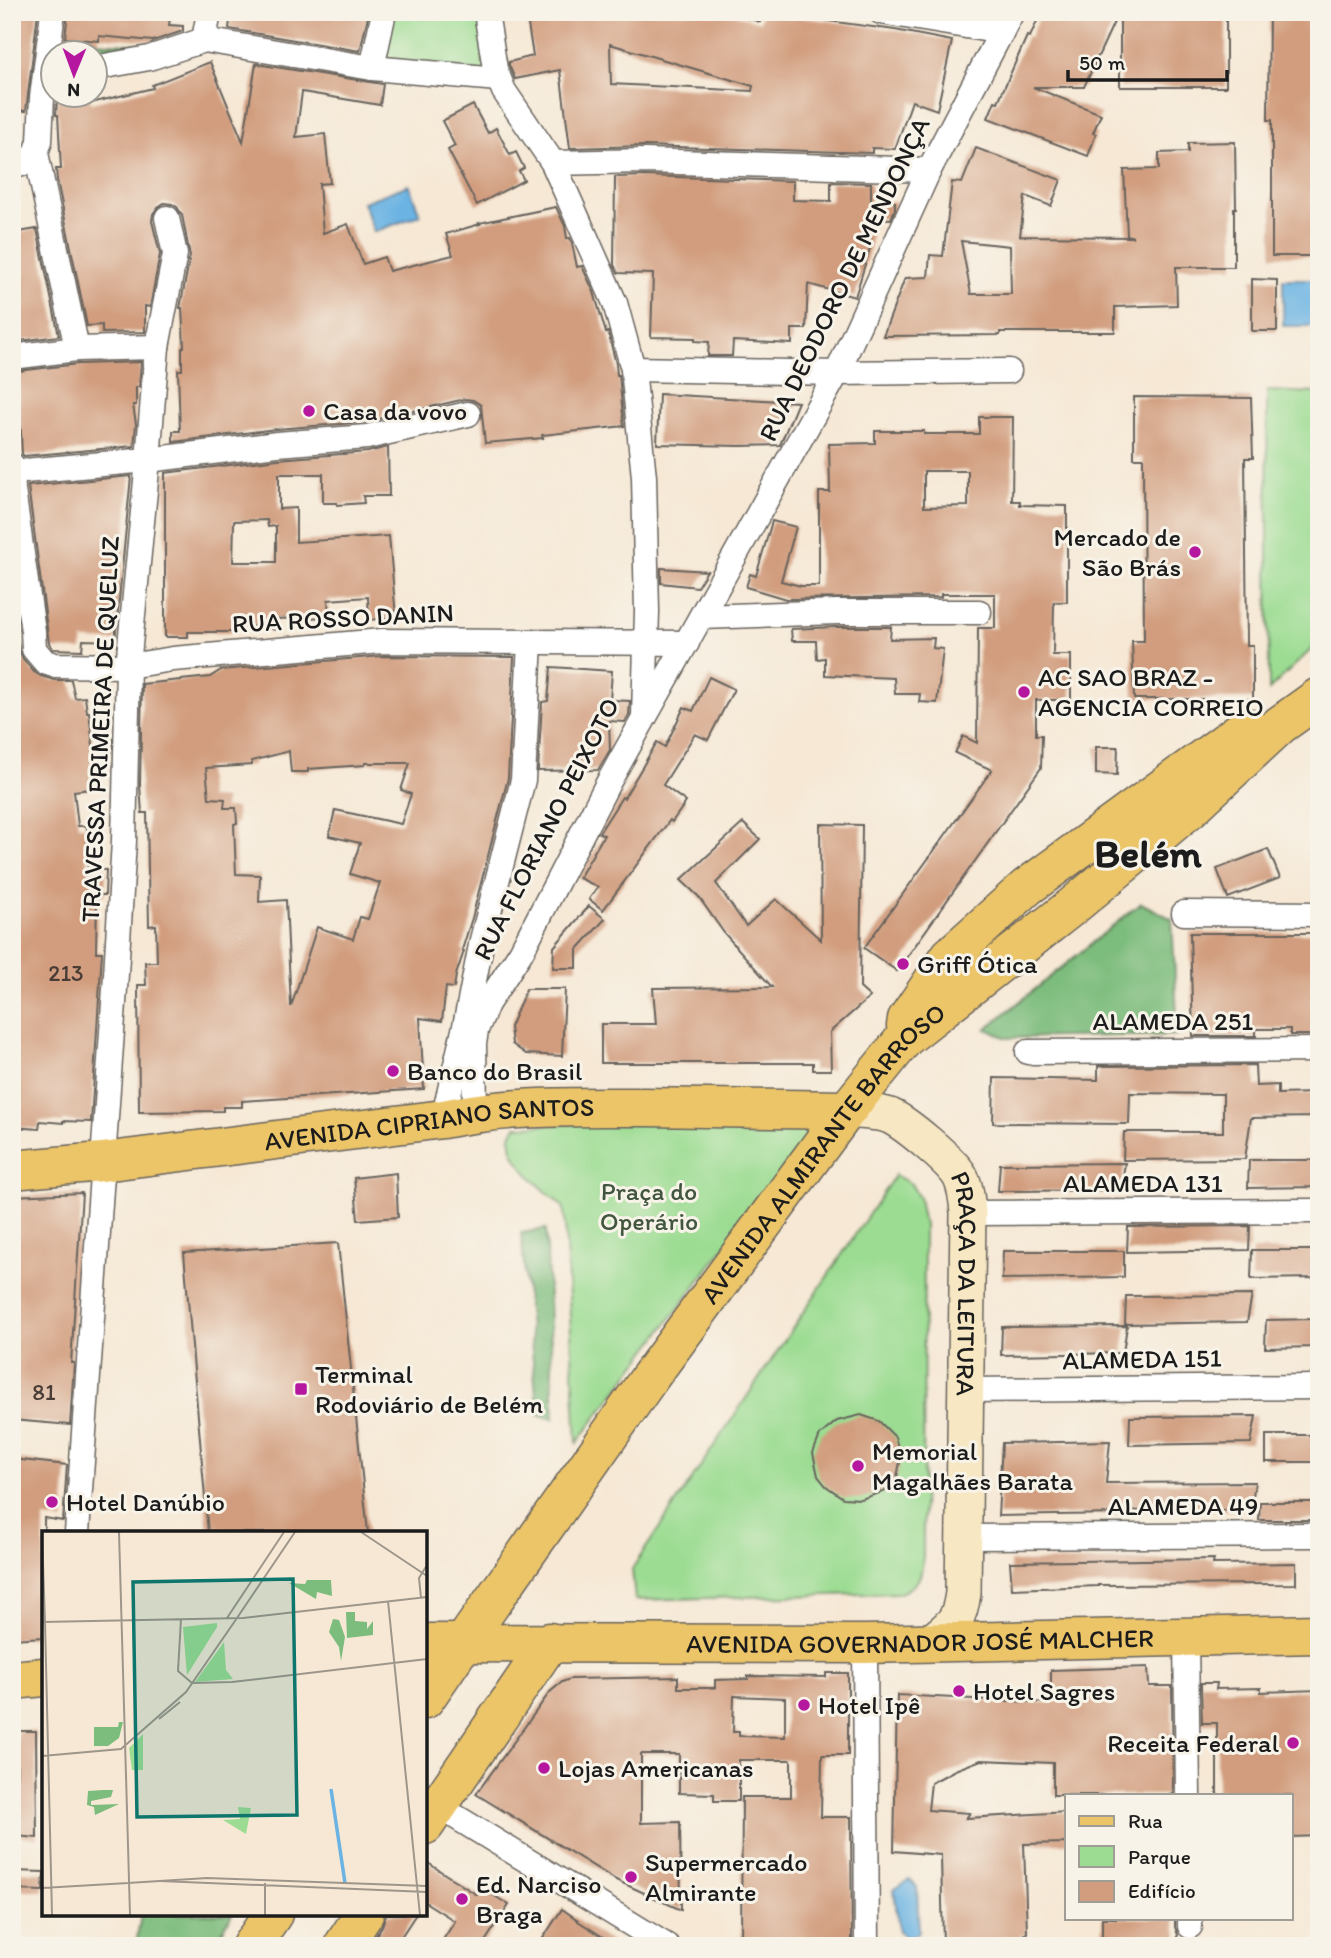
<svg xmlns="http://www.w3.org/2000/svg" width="1331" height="1958" font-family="Itim,sans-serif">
<rect width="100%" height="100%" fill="#f7f3e8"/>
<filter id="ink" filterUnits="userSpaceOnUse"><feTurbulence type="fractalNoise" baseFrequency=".0143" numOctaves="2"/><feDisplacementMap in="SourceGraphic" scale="14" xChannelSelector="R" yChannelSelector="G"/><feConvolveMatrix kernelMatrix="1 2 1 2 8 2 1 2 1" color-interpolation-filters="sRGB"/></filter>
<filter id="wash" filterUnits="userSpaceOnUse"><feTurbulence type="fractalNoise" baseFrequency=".00686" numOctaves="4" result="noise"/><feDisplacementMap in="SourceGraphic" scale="28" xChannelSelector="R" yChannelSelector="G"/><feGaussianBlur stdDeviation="1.57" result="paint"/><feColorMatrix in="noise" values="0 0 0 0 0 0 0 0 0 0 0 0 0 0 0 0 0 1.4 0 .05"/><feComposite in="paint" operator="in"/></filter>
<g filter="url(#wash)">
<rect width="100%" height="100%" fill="#f6e8d5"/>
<g fill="#9bdc92" stroke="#5c7c57" stroke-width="2">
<path d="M390 12H480L490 73 380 60Z"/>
<path d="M1267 391 1319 393V642L1269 690Z"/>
<path d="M823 1116 577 1443 564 1208C548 1192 506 1161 511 1136 511 1133 514 1130 516 1126Z"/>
<path d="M895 1175 911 1184 919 1198 924 1225 923 1556C922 1577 920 1584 900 1593L635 1600 632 1569Z"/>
</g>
<g fill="#7cbc7c" stroke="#4c6c4c" stroke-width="2">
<path d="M54 40 167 46 95 61 94 52H55Z"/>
<path d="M1141 903 1172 919 1178 1035 1007 1038 986 1029Z"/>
<path d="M546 1229 554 1418 538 1415 521 1233Z"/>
<path d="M141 1914H232L214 1946H139L136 1945Z"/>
</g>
<g fill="#6bb3e3" stroke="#446880" stroke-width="2">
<path d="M409 185 420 215 374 232 363 202Z"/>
<rect x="1283" y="279" width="36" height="47"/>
<path d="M910 1879 917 1887 919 1932 907 1939 899 1931 894 1889Z"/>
</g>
<g id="blocks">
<g fill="#d19d7e" fill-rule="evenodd">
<path d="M12 12H38L26 111 12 109Z"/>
<path d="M68 12H171L169 25 183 26V31L153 41 99 36V41L65 38Z"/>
<path d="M231 12H369L360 51 229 29Z"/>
<path d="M526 12H727L760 22 762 12 895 30 952 41 937 110 912 101 895 149 872 148V153L645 146 570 148 560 70 515 79 509 65V62L533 56ZM610 44 753 86 752 91 611 84Z"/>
<path d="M1041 12H1090L1114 22 1084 87H1033L1101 114 1093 133 1096 134 1088 156 988 118 995 101 998 102 1027 36 1030 37Z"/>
<rect x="1120" y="12" width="106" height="75"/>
<path d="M1269 12H1319V256H1272V120H1268Z"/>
<path d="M210 62 243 142 256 64 383 84 380 105 302 92 296 137 325 134 330 183 319 184 323 233 348 224 363 264 384 257 389 271 453 255 446 234 480 224 479 223 556 207 565 226 567 238H570L572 243 577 267 582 266 594 292 606 333 608 332 616 364 617 375H619L624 426 542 435 543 438 485 443 481 405 473 400 465 399 365 422 276 429 173 442V431H180L178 370H182V348L184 347 182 308H180L190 256 182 215 177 207 172 204 164 203 158 207 153 214 152 221 160 254 150 307 145 306V332L102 333V325L87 326 57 180 56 169H61L58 115H56L57 99 90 96 91 103 153 88 152 85Z"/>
<path d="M473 105 488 133 496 128 510 155 516 152 524 168 519 171 524 180 477 205 448 150 455 146 442 121Z"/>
<path d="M1235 142 1236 208H1234V267H1176L1177 305 1115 307V332H1000V335L883 336 905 278 928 277 930 255 943 256 952 182 962 183 976 148 1061 180 1051 206 1025 196 1020 236 1133 237 1127 235 1124 170 1159 169V153L1188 152V143ZM961 241 1010 246 1011 294H971Z"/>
<path d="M645 176 793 181V200L831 201V182L871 183V202H895V209L891 219 872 218 870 248 855 297 808 284 806 329H792V344L733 341 732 356H708L709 342 695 341V338L651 337 653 274 618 273 614 265 615 177Z"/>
<path d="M37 229 59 336 12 342V233Z"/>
<path d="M1252 279 1277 280V331H1252Z"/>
<path d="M141 362 139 387H136V405H133L136 424 134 446 24 456 22 454 20 412H19L18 399V371L78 364Z"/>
<path d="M659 394 798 402 780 445 739 446 657 444Z"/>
<path d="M1134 397 1251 398 1253 458H1245L1247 645H1253V699H1134L1132 641H1144L1143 458H1134Z"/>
<path d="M979 417H1013L1012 501H1020V505L1067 506V602H1054L1053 655H1071V700H1036V735H1042L1041 768 897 971 864 948 992 770 955 753 963 736 977 743 978 628H995V594H941V597L786 599 746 587 750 574 756 576 772 521 796 527 781 581 801 586H819V492H830L829 444 875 443V431H924V434H979ZM924 471H968V506L924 507Z"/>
<path d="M388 447 389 496H363L364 503 337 505V503H323V474H279V509L296 508V542L389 536 396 617 369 620 368 597 328 600 329 617 275 619V630L262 626 233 628V632H188V637H165V473L278 459 368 452ZM267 520 268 527 276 526V562H233L234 521Z"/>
<path d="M131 476 115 641 83 640 82 650 53 649 49 643 28 486Z"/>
<path d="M661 568 707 571 697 587 661 583Z"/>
<path d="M12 591 19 650 23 659 34 672 41 676 54 680H71L75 698 85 697 87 712H89L95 762H96L100 788 74 791 78 826H87L88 869 106 870 105 895H97L96 952H102L91 1122 63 1121V1123L40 1121 39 1129 12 1127Z"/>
<path d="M837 627H891L890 639 934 638 933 648 943 649 937 703 919 702 920 694H895L894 678 825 675V658L817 659 816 641H792L791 629Z"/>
<path d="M383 656 514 657 508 778 472 918 462 950 464 951 456 975 454 988 446 987 442 1021 420 1018 424 1089 242 1101V1107H223V1111L139 1112 138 985H146L145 962H157L156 925 149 926 147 813H142L140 785 142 684 210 677 221 670ZM289 751 291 772H308V769L365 765V763H410L401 790 411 794 401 824 335 810 329 836 360 843 350 874 380 883 368 919 360 917 353 939 317 927 291 1007 286 900 259 902 260 875 236 874 234 824 237 823 236 808H224L225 799 209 798 206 768 252 765V761Z"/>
<path d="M551 667 612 671 610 700 630 701 629 715 625 722 609 721 610 750 598 770 538 771 542 702 548 701Z"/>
<path d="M709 677 734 689 708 740 695 734 663 785 686 802 672 822 670 820 603 910 589 899 598 887 579 878 604 835 599 833 622 797 624 798 657 742 665 747 684 707 693 711Z"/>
<path d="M1096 747H1118L1117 775 1096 774Z"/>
<path d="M743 823 760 839 716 883 746 926 776 899 821 940 820 824 862 825 860 988 870 997 830 1032 831 1070H813V1063H601V1024H656L653 988 772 987 724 933 698 896 681 880Z"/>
<path d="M1268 849 1280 878 1228 898 1217 869Z"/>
<path d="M589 906 605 919 577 950V968H553L554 947Z"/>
<path d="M1190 933H1319V1029H1312V1035H1290V1029H1256V1036H1193Z"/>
<path d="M526 989H565L562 1056 526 1054 512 1044 510 1027Z"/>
<path d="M1255 1065 1256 1086 1278 1085V1094L1315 1093 1316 1117 1251 1118 1245 1159 1123 1160 1124 1132H1223V1094L1130 1093 1129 1124 993 1123 994 1078 1098 1080V1066Z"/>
<path d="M1249 1160H1319V1187L1248 1188Z"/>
<path d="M1125 1163 1121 1190 998 1191 1000 1164Z"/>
<path d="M396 1173 398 1217 358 1220 354 1178Z"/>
<path d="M82 1193 71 1363H74L70 1425 12 1420V1196Z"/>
<path d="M1250 1226 1249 1250 1127 1252 1128 1227Z"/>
<path d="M338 1243 368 1533H208L184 1253Z"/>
<path d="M1252 1250H1319V1278L1251 1279Z"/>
<path d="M1003 1251H1124V1277L1002 1279Z"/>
<path d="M1252 1295 1247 1322 1125 1324 1126 1296Z"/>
<path d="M1319 1319V1347L1265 1348 1266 1320Z"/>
<path d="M1127 1326 1123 1353 1001 1355 1002 1327Z"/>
<path d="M861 1415 879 1421 895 1437 901 1457 897 1477 886 1491 861 1499 843 1498 826 1486 818 1476 813 1453 820 1435 837 1421Z"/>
<path d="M1256 1416 1251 1443 1129 1445 1130 1417Z"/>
<rect x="1266" y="1435" width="53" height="27"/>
<path d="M1110 1441 1106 1483 1255 1482 1251 1510 1121 1511 1120 1514 998 1516 1002 1443Z"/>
<path d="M12 1459 67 1465 63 1521 44 1518V1637L12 1639V1543L19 1515 12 1513Z"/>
<path d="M1260 1502H1319V1520H1259Z"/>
<path d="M1214 1559 1213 1564 1296 1563V1584L1098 1585V1586L1012 1589 1010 1562Z"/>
<path d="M1148 1667 1149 1686H1172L1173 1795H1053V1763L981 1760 955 1770 931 1783 928 1810 970 1813 966 1818 1067 1812V1843L1024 1844 1027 1933 1001 1946H943L941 1855 894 1851 897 1695 1051 1703V1670Z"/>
<path d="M826 1673H848V1755H822L821 1817H851L852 1946H741L742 1797H791V1760H739V1801H714V1794L679 1793V1754H641V1823L680 1822 681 1910 616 1880 476 1794 550 1692 562 1682 570 1679 678 1677V1688H715V1680L748 1679V1676L826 1677ZM734 1696 785 1698V1737L739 1736V1732H733Z"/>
<path d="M1201 1683H1217L1216 1689 1261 1688V1692L1319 1690V1836L1291 1837V1795H1217V1723H1202Z"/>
<path d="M17 1731H36L37 1838 16 1836Z"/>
<path d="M425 1861 477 1895 482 1888 509 1905 482 1946H439L455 1921 425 1902Z"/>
<path d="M12 1871 44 1872 43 1891 12 1890Z"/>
<path d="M562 1909 578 1920V1921L617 1946H538Z"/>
<path d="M386 1914H416L395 1946H369L382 1926Z"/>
<path d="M1102 1918H1175V1927L1178 1935 1172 1946H1102Z"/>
</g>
</g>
</g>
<g filter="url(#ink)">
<use href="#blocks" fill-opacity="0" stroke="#68635d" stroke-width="2"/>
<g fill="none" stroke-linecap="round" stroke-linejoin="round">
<g stroke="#68635d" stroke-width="27">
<g id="street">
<path d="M486 12 495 69 504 91 553 163 615 303 633 369 644 477 647 611 644 715"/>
<path d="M881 12 1002 32"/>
<path d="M204 40 209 12"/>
<path d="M94 68 149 58 204 40 372 68 498 79"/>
<path d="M372 68 384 12"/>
<path d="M36 153 77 349"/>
<path d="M553 163 645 161 929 170"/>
<path d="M12 167 28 162 36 153 40 141 42 97 53 12"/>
<path d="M12 357 77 349 157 347"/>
<path d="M633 369 837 373 1009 371"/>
<path d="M12 465 13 490 33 631 34 649 45 662 55 665 128 666 173 659 382 641 687 643"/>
<path d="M13 472 148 460 277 444 367 437 468 414"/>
<path d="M702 617 837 612H979"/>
<path d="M1184 913 1319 914"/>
<path d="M1028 1052 1319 1050"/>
<path d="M475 1112 474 1044 476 1030 487 1004 521 952 608 783 837 373 929 170 1012 12"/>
<path d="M443 1119 465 1026 482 940 523 780 530 642"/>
<path d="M968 1213 1319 1211"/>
<path d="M965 1390 1319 1387"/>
<path d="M77 1533 116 974 124 841 128 666 148 460 157 347 175 254 167 218"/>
<path d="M963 1537 1319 1535"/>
<path d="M1186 1637 1188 1795"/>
<path d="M865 1644 867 1946"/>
<path d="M438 1806 667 1946"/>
<path d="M1190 1918V1926"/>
</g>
</g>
<g stroke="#68635d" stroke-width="38">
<g id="secondary">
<path id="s1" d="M847 1110C860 1112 878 1111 890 1116 907 1124 951 1161 960 1176 966 1187 967 1201 968 1213L963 1593C959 1622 953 1624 931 1642"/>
</g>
</g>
<g stroke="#68635d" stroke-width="41">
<g id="primary">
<path d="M906 1026 907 1019 950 956 1027 887 1239 732 1250 728"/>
<path id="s2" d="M12 1170 102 1162 443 1119C510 1105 577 1107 644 1107 712 1108 780 1109 847 1110"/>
<path id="s3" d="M464 1642 650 1377 847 1110 905 1038 1074 905 1191 808 1280 725 1319 697"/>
<path id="s4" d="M425 1643 865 1644 1319 1634"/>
<path d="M12 1680 44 1677"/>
</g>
</g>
<g stroke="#68635d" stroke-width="41">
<g id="highway">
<path d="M425 1699 464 1642"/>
<path d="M425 1825 550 1642"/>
<path d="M251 1946 273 1914"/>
<path d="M343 1946 364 1914"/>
</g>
</g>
<use href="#street" stroke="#fff" stroke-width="24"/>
<use href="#secondary" stroke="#f7e8c3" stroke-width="35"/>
<use href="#primary" stroke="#ecc569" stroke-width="38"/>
<use href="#highway" stroke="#ecc569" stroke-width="38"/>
</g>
</g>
<g fill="#b5179e" stroke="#f7f3e8" stroke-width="2.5">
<circle cx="309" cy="411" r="7"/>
<circle cx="1195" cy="552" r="7"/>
<circle cx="1024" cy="692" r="7"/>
<circle cx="903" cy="964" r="7"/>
<circle cx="393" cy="1071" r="7"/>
<rect x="294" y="1382" width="14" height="14" rx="3.5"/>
<circle cx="858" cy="1466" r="7"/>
<circle cx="52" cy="1502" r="7"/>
<circle cx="959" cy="1691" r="7"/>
<circle cx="804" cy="1705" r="7"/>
<circle cx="1293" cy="1743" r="7"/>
<circle cx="544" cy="1768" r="7"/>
<circle cx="631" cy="1877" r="7"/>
<circle cx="462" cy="1899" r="7"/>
</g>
<g text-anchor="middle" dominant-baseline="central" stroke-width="6" stroke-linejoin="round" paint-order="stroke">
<g font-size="23" fill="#493c34">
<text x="66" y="973">213</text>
<text x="44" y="1392">81</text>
</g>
<g font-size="26" fill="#1c1c1c" stroke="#f7f3e8">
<text transform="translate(844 279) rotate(-64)">RUA DEODORO DE MENDONÇA</text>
<text transform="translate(343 618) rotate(-3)">RUA ROSSO DANIN</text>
<text transform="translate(100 729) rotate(-87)">TRAVESSA PRIMEIRA DE QUELUZ</text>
<text transform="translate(546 829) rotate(-63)">RUA FLORIANO PEIXOTO</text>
<text x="1173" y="1021">ALAMEDA 251</text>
<text stroke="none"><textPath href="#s2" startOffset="420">AVENIDA CIPRIANO SANTOS</textPath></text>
<text stroke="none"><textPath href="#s3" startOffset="607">AVENIDA ALMIRANTE BARROSO</textPath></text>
<text x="1143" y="1183">ALAMEDA 131</text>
<text stroke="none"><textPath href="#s1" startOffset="245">PRAÇA DA LEITURA</textPath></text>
<text transform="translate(1142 1359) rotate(-1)">ALAMEDA 151</text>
<text x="1183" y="1506">ALAMEDA 49</text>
<text stroke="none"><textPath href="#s4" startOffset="495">AVENIDA GOVERNADOR JOSÉ MALCHER</textPath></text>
</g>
<g font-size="26" fill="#1c1c1c" stroke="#f7f3e8" text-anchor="start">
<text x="323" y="411">Casa da vovo</text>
<text x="1181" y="537" text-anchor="end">Mercado de<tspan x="1181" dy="30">São Brás</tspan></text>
<text x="1038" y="677">AC SAO BRAZ -<tspan x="1038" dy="30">AGENCIA CORREIO</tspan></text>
<text x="917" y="964">Griff Ótica</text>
<text x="407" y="1071">Banco do Brasil</text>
<text x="315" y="1374">Terminal<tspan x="315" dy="30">Rodoviário de Belém</tspan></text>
<text x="872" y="1451">Memorial<tspan x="872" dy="30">Magalhães Barata</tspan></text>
<text x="66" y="1502">Hotel Danúbio</text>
<text x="973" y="1691">Hotel Sagres</text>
<text x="818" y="1705">Hotel Ipê</text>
<text x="1279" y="1743" text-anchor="end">Receita Federal</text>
<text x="558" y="1768">Lojas Americanas</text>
<text x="645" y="1862">Supermercado<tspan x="645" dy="30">Almirante</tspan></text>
<text x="476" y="1884">Ed. Narciso<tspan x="476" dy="30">Braga</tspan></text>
</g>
<g font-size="26" fill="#42563f" stroke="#f7f3e8">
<text x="649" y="1191">Praça do<tspan x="649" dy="30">Operário</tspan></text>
</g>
<g font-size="40" font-weight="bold" fill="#1c1c1c" stroke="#f7f3e8">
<text x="1148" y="853">Belém</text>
</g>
</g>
<g transform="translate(42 1531)">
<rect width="385" height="385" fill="#f6e8d5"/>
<path d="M175 92V96L145 144 141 96ZM182 111 184 139 191 148 153 151ZM101 203V239H90L87 217ZM196 276 209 277 204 303 181 289 198 288Z" fill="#9bdc92"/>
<path d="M265 49H289L290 65 275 61 274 68 247 52 263 53ZM304 81H313V90L325 91V98L331 90V104L305 107ZM291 88 297 89 303 106 299 130 297 116 287 101ZM77 191H81L77 207 66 215H52V196H76ZM61 259H71L69 266 49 270V274L77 273 53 284 52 276 45 274 46 260Z" fill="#7cbc7c"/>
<path fill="none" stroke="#6bb3e3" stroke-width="3.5" d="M289 258 303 352"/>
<path fill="none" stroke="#9f968b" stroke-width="2" d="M0 1 3 91M77 1 88 384M319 1 385 45M379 67 377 47 385 34M346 70 378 384M185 87 242 1M195 87 253 1M139 88 136 140 150 152M0 91 201 87 385 66M3 91 10 384M151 152 190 151 385 128M117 188 138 171M0 225 79 218 144 161 195 87M118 350 385 361M86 352 165 347 385 355M223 352V384M0 357 86 352"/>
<path fill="#0f766e" fill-opacity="0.15" stroke="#0f766e" stroke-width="3.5" d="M251 48 255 284 95 286 91 51Z"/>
<rect width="385" height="385" fill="none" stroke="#1c1c1c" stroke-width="3.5"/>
</g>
<rect width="1331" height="1958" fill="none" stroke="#f7f3e8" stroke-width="42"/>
<rect x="1065" y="1794" width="228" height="126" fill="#f7f3e8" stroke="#9f9d96" stroke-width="2"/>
<rect x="1079" y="1816" width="35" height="10" fill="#ecc569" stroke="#9f9d96" stroke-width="2"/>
<text x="1128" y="1828" font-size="21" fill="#1c1c1c">Rua</text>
<rect x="1079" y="1846" width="35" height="21" fill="#9bdc92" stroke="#9f9d96" stroke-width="2"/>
<text x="1128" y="1864" font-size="21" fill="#1c1c1c">Parque</text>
<rect x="1079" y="1881" width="35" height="21" fill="#d19d7e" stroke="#9f9d96" stroke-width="2"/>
<text x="1128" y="1898" font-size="21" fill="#1c1c1c">Edifício</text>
<g transform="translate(74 74) rotate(181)"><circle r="33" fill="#f7f3e8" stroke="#9f9d96" stroke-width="2"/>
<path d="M0-5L12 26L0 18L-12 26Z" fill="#b5179e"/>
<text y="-10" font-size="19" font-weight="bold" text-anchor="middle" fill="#1c1c1c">N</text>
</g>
<path d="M1068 70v10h159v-10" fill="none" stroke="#1c1c1c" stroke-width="3.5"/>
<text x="1079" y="70" font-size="21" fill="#1c1c1c" stroke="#f7f3e8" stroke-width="5" paint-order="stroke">50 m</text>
</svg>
